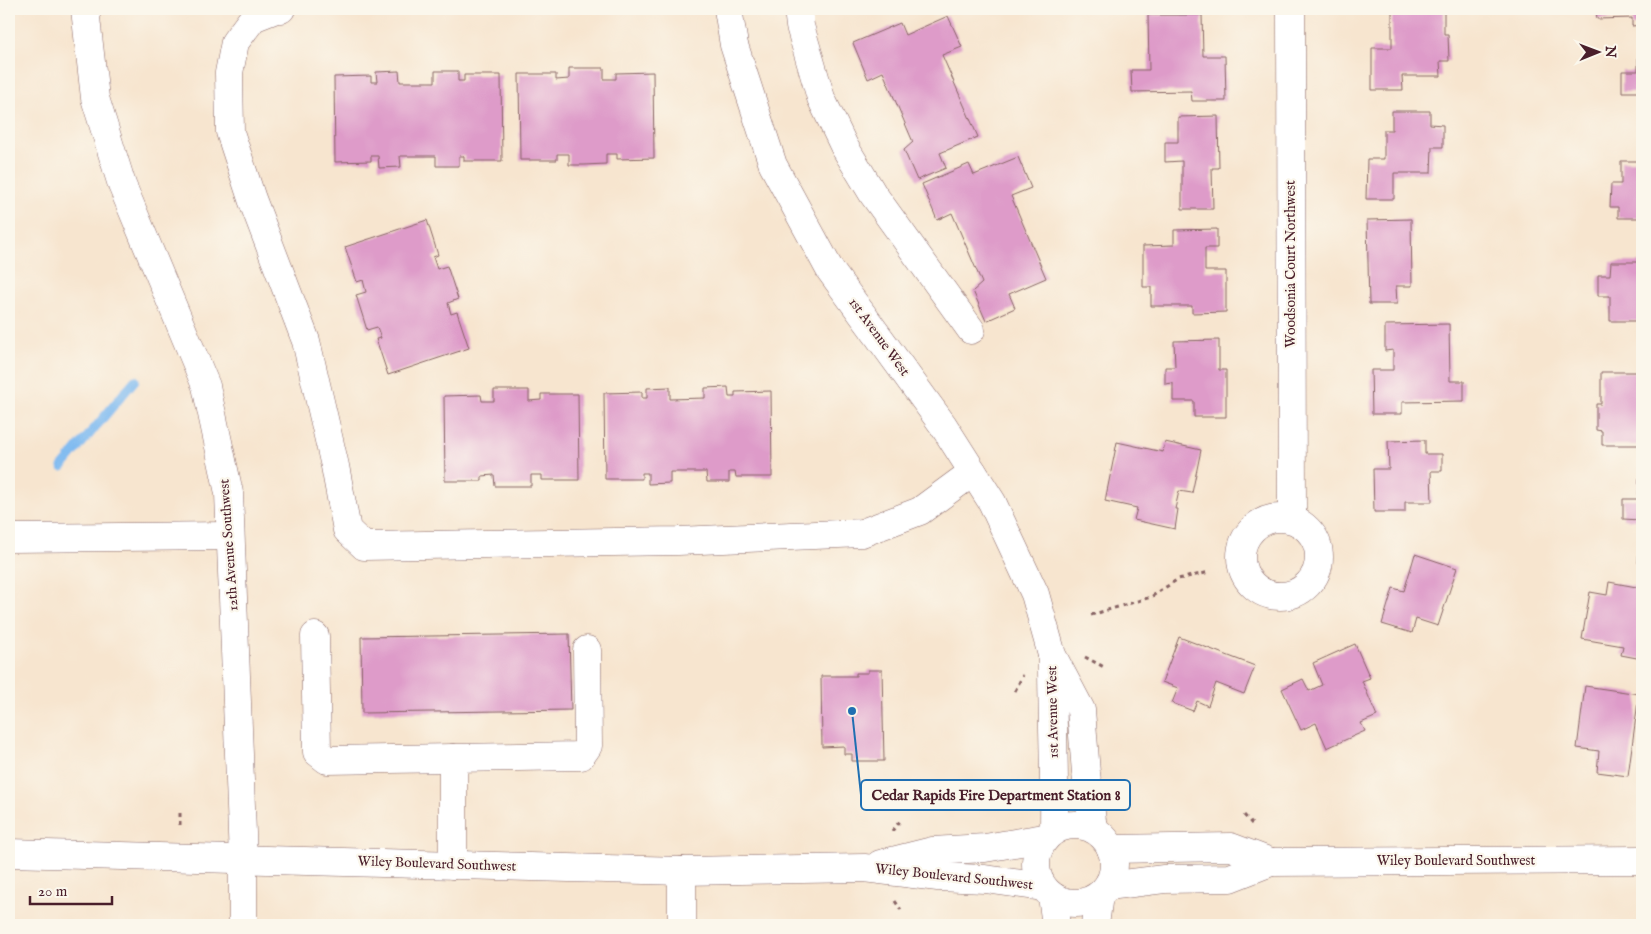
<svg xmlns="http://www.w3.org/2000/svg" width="1651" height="934" font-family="'IM FELL English',serif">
<rect width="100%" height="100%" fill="#fbf7ec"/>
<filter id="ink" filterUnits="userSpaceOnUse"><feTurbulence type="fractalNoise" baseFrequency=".02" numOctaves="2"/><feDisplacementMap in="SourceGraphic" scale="10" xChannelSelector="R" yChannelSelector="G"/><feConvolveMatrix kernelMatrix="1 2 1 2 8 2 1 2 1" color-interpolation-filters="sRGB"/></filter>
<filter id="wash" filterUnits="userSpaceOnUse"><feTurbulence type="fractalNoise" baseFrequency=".0096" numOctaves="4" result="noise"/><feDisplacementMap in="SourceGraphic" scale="20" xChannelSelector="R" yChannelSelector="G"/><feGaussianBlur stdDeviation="1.12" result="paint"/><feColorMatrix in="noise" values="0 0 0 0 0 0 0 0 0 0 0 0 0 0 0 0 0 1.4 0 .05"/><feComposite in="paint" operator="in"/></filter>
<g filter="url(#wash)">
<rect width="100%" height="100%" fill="#f7e5cf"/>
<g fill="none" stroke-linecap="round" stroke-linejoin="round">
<path stroke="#7db9f0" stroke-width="9" d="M62 467 135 380"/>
</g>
<g id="blocks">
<g fill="#de9bc9">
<path d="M1392 9H1444V34H1448L1449 61H1440L1441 76H1402L1403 90H1372V48H1392Z"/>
<path d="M1596 9H1642V25L1632 26V18L1597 19Z"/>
<path d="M1148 15H1202L1203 56H1225L1226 101H1192L1191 91 1132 92 1131 70H1149Z"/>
<path d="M948 16 962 47 942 55 978 137 940 153 946 168 917 180 904 150 913 142 883 72 868 79 853 43 900 23 905 35Z"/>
<path d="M1638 49H1642V135H1640V92H1622V71H1638Z"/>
<path d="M569 68H604V79H616V73L653 72 654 158 617 159V154H606V164L584 165H569V154H557V160H520L519 74H556V80L569 79Z"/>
<path d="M399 71 400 82H435V71H458V81H464V75H501L502 161H464V156H459V166H436V156H400L401 167 379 168 378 156H371V161L335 162 334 77 371 76V82H377L376 72Z"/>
<path d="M1392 111H1430V124L1443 125V147H1432L1431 173H1394V199H1366L1367 159H1384V130H1392Z"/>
<path d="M1218 116 1219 168H1212L1213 209H1182V161L1165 162V142H1178V117Z"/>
<path d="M1018 157 1031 188 1011 196 1046 278 1009 294 1015 308 986 321 973 291 982 283 952 213 937 220 922 184 969 164 974 175Z"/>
<path d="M1621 161H1642V218H1618V207H1610L1611 184H1621Z"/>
<path d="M1411 219 1412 286H1396L1397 304H1369L1367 220Z"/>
<path d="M427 220 438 255 433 257 437 269 447 266 458 299 448 303 451 314 457 312 469 348 388 375 376 339 381 338 377 327 367 330 356 295 366 292 363 280 357 282 345 247Z"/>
<path d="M1217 229V248H1205V271H1226V312L1192 313V306H1151V287H1143V246L1174 245V230Z"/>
<path d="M1611 262H1642V321H1610V296H1598V275H1610Z"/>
<path d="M1449 324 1450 381H1464V401L1402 402V414H1372L1371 370H1393V350L1385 351V325Z"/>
<path d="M1219 340V370H1226V417H1194V401H1173V383L1165 384V367H1175L1174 341Z"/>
<path d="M1601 372H1642V445H1602V431L1596 430V404H1601Z"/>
<path d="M670 387V399L705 398V388L728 387 729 397H735V392L771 391 772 477H736L735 472H729V482H707L706 472H670V483L648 484V473H642V479H605L604 393 642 392V398H647V388Z"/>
<path d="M494 390H529V401L541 400V394H578L579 480H542V475H531V486H495L494 475 482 476V481H445L444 396 481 395 482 401H494Z"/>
<path d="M1425 440V454H1442V471H1431L1432 502H1405V512H1374L1373 469H1389L1388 441Z"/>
<path d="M1117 442 1163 452 1165 442 1201 450 1192 493 1179 491 1175 509H1178L1175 529 1134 520 1137 508 1105 501Z"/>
<path d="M1639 478H1642V563H1638L1640 520 1623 519V499H1638Z"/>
<path d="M1415 554 1457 568 1438 626 1416 619 1412 633 1382 624 1393 588 1404 591Z"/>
<path d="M1609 582 1642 588V608L1640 620H1642V659L1621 655 1623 646 1582 639 1590 592 1607 595Z"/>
<path d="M569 634 571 710 362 713 361 637Z"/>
<path d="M1179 637 1255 666 1244 694 1216 683 1208 706 1197 701 1193 711 1172 703 1178 688 1162 682Z"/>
<path d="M1355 644 1370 678 1362 681 1377 716 1361 723 1365 731 1327 748 1316 723 1301 730 1282 689 1303 679 1309 691 1322 685 1313 663Z"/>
<path d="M868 670H882L884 761H852V754H844V746L822 747 821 676H856V673H868Z"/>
<path d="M1585 686 1639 694 1628 776 1597 772 1599 751 1577 748Z"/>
</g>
</g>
</g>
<g filter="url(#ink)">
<use href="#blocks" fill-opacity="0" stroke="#876464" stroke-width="1"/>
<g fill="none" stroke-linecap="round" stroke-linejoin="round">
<g stroke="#876464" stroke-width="29">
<g id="minor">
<path d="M85 9 95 98 122 185 206 386 229 493 243 859V925"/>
<path d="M281 9H276L253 18 235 42 229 73 230 132 252 199 306 341 335 466 347 530 364 546 678 541 862 533 920 511 973 472"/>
<path d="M728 9 734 45 773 165 830 270 943 425 992 502 1035 594 1052 655 1081 710 1086 773 1093 829"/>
<path d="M798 9 800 26 821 98 844 146 873 194 971 330"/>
<path d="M1291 9 1292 519"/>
<circle cx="1280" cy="557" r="39"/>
<path d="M9 538 230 536"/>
<path d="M315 636 317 752 327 760 581 756 588 746 587 650"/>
<path d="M1052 659C1052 716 1055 773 1054 830"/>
<path d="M453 758V865"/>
<circle cx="1075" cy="864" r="39"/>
<path d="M1111 849 1231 847 1271 862"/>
<path d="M9 853 682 871 864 868 938 877 985 879 1043 887"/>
<path d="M880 864 932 851 985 848 1044 838"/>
<path d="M682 871V925"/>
<path d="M1108 886 1164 879 1230 878 1271 862 1642 860"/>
<path d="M1052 896 1056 925"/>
<path d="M1095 925 1099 895"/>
</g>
</g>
<g stroke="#876464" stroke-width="3" stroke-dasharray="4 4" stroke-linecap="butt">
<path d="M1091 615 1151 597 1178 579 1210 572"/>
<path d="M1085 657 1104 667"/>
<path d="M1015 691 1023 675"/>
<path d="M180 813V827"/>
<path d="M1244 815 1252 824"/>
<path d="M892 831 901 820"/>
<path d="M895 901 901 910"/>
</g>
<use href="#minor" stroke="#fff" stroke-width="28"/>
</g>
</g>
<g text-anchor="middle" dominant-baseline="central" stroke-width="4.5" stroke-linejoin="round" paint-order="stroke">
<g font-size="14" fill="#4a1f2b" stroke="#fbf7ec">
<text transform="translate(1291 264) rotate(-90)">Woodsonia Court Northwest</text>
<text transform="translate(879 337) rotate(54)">1st Avenue West</text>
<text transform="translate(229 545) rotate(-94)">12th Avenue Southwest</text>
<text transform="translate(1053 712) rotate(-91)">1st Avenue West</text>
<text x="1456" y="861">Wiley Boulevard Southwest</text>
<text transform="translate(437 864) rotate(2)">Wiley Boulevard Southwest</text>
<text transform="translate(954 877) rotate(6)">Wiley Boulevard Southwest</text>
</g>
</g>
<path fill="none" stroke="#1f6fb2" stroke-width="2" d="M852 711L861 795"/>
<circle fill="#1f6fb2" stroke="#fbf7ec" stroke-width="2" cx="852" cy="711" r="5"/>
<rect fill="#fbf7ec" stroke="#1f6fb2" stroke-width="2" x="861" y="780" width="269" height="30" rx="5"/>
<g font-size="15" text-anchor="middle" font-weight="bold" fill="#4a1f2b">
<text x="996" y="800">Cedar Rapids Fire Department Station 8</text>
</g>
<rect width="1651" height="934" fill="none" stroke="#fbf7ec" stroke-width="30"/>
<g transform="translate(1598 52) rotate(89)" stroke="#fbf7ec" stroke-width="4" paint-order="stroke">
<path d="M0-4L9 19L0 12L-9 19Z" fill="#4a1f2b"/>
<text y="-8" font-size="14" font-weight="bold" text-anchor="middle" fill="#4a1f2b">N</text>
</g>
<path d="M30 896v8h82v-8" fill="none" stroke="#4a1f2b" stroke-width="2.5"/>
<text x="38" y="896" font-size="15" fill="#4a1f2b" stroke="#fbf7ec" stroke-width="4" paint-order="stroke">20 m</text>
</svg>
